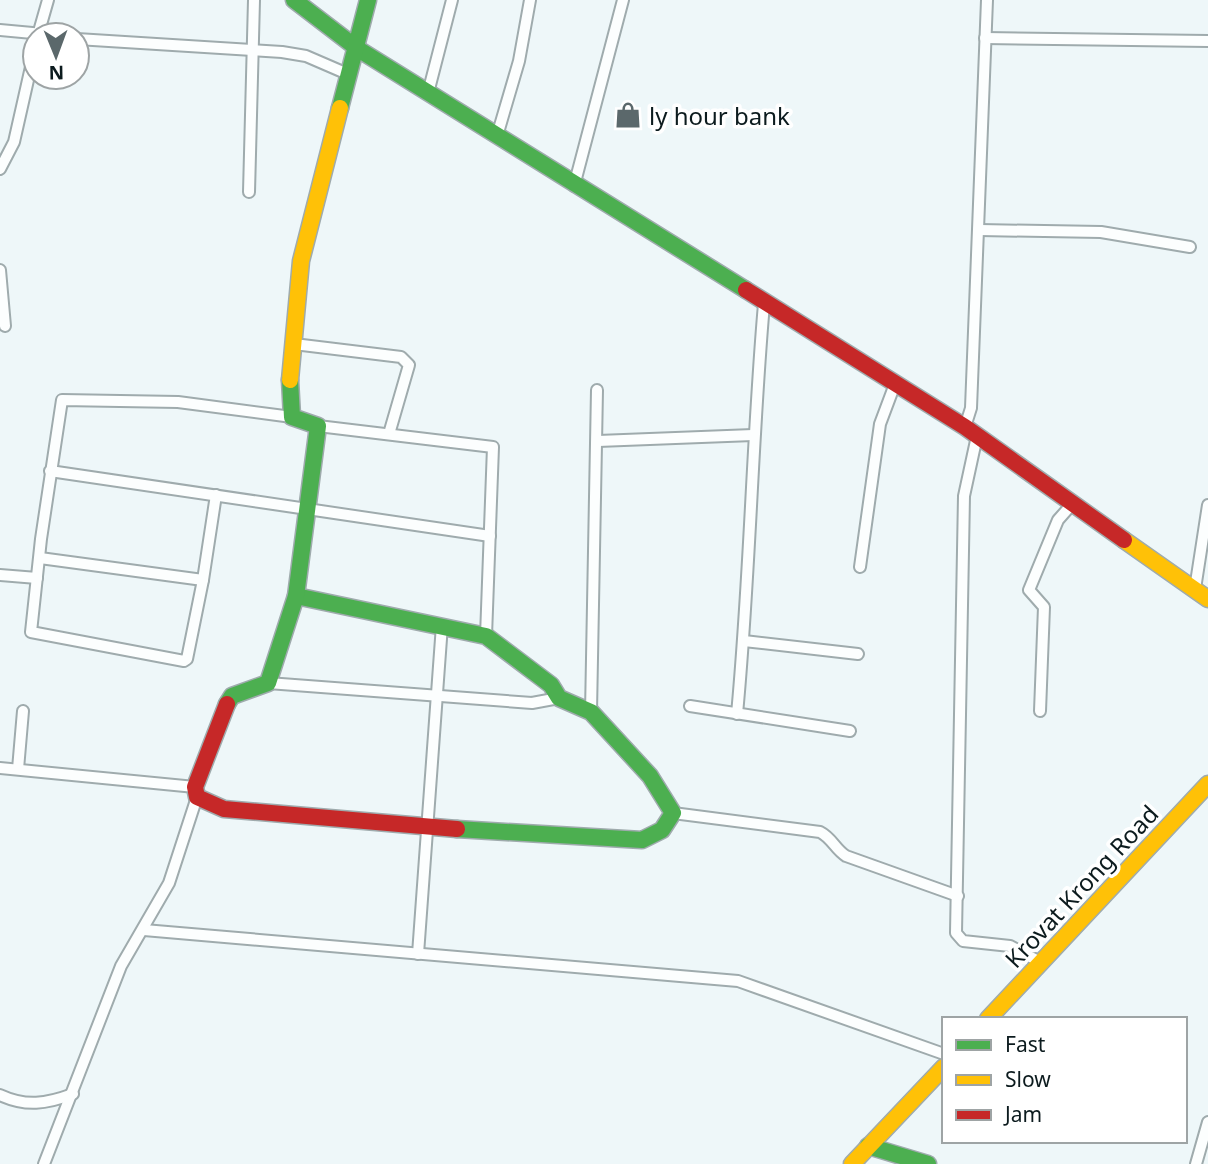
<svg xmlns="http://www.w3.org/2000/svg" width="1208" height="1164" font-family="'Noto Sans',sans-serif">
<rect width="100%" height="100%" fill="#eef7f9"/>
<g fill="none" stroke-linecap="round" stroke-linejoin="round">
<g stroke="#9fabad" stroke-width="14">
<g id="street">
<path d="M0 30 54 35"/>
<path d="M38 35 48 0"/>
<path d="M985 38 1208 41"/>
<path d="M77 39 282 52 306 56 350 75"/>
<path d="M428 93 452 0"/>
<path d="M497 136 519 61 530 0"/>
<path d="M0 169 14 142 35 49"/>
<path d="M574 186 623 0"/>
<path d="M249 192 254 0"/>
<path d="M980 230 1101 232 1190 247"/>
<path d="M0 270 5 326"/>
<path d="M294 344 401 357 409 365 389 434"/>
<path d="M318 426 493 447 486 636"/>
<path d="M965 427 971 408 987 0"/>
<path d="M977 436 964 496 956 933 963 941 1010 946 1040 962"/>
<path d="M598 441 753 435"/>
<path d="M50 471 490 536"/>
<path d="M216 495 203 580 187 659 184 661 31 632 41 539 62 400 178 402 292 417"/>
<path d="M40 558 203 580"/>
<path d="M860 567 880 424 895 384"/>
<path d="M0 575 37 578"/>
<path d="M1195 589 1208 505"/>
<path d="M744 641 858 654"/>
<path d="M268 683 532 703 559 698"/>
<path d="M690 706 850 731"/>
<path d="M1040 711 1044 607 1029 590 1058 520 1073 503"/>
<path d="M591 712 597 390"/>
<path d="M737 714C750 577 752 440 764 304"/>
<path d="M0 768 195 787"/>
<path d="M18 769 23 711"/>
<path d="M673 813 820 832C832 838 835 849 846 856L958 896"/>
<path d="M144 930 738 981 944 1054"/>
<path d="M418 954 442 625"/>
<path d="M0 1095C26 1107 46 1104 73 1094"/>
<path d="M44 1164 121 966 169 883 197 797"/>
<path d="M1196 1164 1208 1122"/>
</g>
</g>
<g stroke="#9fabad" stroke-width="19">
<g id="fast">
<path d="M294 0 358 49 746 290"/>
<path d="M340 108 368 0"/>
<path d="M296 596 486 636 551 685 559 698 591 712 650 776 673 813 662 830 642 840 457 829"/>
<path d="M227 704 232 696 268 683 296 596 318 426 292 417 290 380"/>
<path d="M868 1146 928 1164"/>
</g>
</g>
<g stroke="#9fabad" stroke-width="19">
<g id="slow">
<path d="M290 380 301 261 340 108"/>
<path d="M1124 540 1208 599"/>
<path d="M988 1019 1208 784"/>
<path d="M852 1164 944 1067"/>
</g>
</g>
<g stroke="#9fabad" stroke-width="19">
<g id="jam">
<path d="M746 290 965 427 1124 540"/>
<path d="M227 704 195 787 197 797 224 809 457 829"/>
</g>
</g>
<use href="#street" stroke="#fcfefe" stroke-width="10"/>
<use href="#fast" stroke="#4caf50" stroke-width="16"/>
<use href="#slow" stroke="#ffc107" stroke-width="16"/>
<use href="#jam" stroke="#c62828" stroke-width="16"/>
</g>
<defs>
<g id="shop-bare" transform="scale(2.1)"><path d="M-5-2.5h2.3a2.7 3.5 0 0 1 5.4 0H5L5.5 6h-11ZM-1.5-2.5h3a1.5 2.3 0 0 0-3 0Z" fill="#5b686b" stroke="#fff" stroke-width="2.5" paint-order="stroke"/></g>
</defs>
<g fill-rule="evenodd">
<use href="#shop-bare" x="628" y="115"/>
</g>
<g text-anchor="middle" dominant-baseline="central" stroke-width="7" stroke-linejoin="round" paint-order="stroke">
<g font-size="24" fill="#0c1b1e" stroke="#fff" text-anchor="start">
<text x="649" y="115">ly hour bank</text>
</g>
<g font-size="24" fill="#0c1b1e" stroke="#fff">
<text transform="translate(1081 886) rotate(-47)">Krovat Krong Road</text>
</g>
</g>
<rect x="942" y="1017" width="245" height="126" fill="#ffffff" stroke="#9ea4a5" stroke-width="2"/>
<rect x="956" y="1040" width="35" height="10" fill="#4caf50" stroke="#9ea4a5" stroke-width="2"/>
<text x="1005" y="1052" font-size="21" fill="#0c1b1e">Fast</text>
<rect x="956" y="1075" width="35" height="10" fill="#ffc107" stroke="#9ea4a5" stroke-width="2"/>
<text x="1005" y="1087" font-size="21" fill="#0c1b1e">Slow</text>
<rect x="956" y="1110" width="35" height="10" fill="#c62828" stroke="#9ea4a5" stroke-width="2"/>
<text x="1005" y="1122" font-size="21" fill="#0c1b1e">Jam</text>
<g transform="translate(56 56) rotate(179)"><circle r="33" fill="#ffffff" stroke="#9ea4a5" stroke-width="2"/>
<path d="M0-5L12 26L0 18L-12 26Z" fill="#5b686b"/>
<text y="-10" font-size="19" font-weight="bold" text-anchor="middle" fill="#0c1b1e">N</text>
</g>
</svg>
